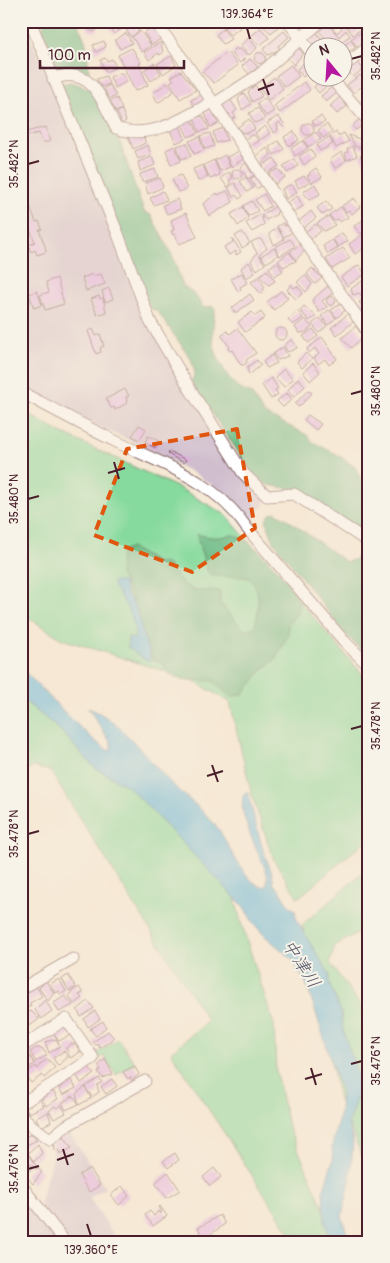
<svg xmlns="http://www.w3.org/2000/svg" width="390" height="1263" font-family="Pangolin,'Klee One',sans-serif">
<rect width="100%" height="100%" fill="#f7f3e8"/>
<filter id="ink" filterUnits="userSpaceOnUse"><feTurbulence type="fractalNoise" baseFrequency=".02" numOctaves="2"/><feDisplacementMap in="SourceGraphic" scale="10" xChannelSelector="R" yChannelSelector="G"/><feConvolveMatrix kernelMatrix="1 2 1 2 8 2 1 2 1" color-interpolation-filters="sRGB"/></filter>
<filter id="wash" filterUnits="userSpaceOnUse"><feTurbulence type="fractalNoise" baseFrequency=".0096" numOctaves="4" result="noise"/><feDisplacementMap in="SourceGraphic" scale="20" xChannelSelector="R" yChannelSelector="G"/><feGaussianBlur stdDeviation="1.12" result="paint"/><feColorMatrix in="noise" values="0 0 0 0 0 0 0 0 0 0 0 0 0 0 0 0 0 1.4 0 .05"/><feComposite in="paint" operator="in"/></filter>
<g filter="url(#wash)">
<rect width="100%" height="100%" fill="#f5e8d4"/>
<g fill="#d0bdce">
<path d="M28 31 114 233 145 319 266 501 249 525 231 498 197 475 140 445 83 420 21 386V34Z"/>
<path d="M67 1129 105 1188 89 1198 119 1242H69L39 1204 52 1160V1141Z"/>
<path d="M21 1193 33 1210 59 1242H21Z"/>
</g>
<g fill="#86da9d" stroke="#687c64">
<path d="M21 410 61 433 179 488 226 515 369 682V838L298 898 274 860 252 796 230 702 190 679 62 639 21 613Z"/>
<path d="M21 698 60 730 95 768 129 787 224 852 240 919 274 1025 276 1072 288 1126 338 1242H296L171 1052 208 1021 50 771 34 767 21 774Z"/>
<path d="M369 867V928L335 945 330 963 369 1017V1173L339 1100 302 925Z"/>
<path d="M118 1039 135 1063 116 1075 104 1056 99 1058 96 1054Z"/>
</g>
<g fill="#6cba84" stroke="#5b6c58">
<path d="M45 21H77L86 43 89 71 59 69 42 29Z"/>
<path d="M71 82 91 89 118 137 144 212 151 215 172 255 183 286 195 295 204 308 212 306 215 309C214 319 212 331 213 341 216 359 232 391 251 393L263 413 307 435 313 442 340 456 355 467 360 477 369 481V528L360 531 294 489 267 485 252 473 191 382 195 373 191 359 158 312 150 308 61 84Z"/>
<path d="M275 512 287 519 346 562 356 559 365 546 369 548V657L346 635 274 542 266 521 269 515Z"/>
<path d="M196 534C203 536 212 538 219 537 226 537 230 533 237 536 255 543 292 582 298 600 299 603 299 607 299 611L288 624V635L274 661 263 669 243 694 231 697 213 681 181 680 168 673 161 662 153 660 142 633 141 622 135 606 120 574 121 552 131 548 155 562 167 564C176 575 185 591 201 591 209 591 212 589 220 592V603L244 630 255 627C258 614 264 580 244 577 238 576 220 577 212 576L207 570Z"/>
</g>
<g fill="#60b7dd" stroke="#556b84">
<path d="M113 582H123L126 594 135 606 141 622 142 633 150 654V661C142 660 136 652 128 648V637L134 639C140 626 121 596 113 586Z"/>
<path d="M21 668C35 681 98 750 111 751V743L88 708C117 717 146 757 167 779 184 797 205 810 219 830 230 847 243 880 262 887L267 886C267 882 268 878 267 874 263 858 230 805 247 791L262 847 272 873 274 885C284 891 284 904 295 910L296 918 305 935 329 973V983L341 1012 343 1030 357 1074 359 1090 348 1123 353 1141 350 1181 342 1216 349 1242H331L325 1221 323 1192 333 1160 332 1147 340 1112 341 1092 307 985 292 959 265 936 254 924 244 907 129 787 95 768 60 730 21 698Z"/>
</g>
<g id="blocks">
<g fill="#e2abe8">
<circle cx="93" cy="26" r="5.5"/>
<path d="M115 21H118L122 29 114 34 108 26Z"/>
<path d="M120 21H132L139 31 131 37Z"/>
<path d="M232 21 240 28 230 35 224 28Z"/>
<path d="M269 21H275L279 26 271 33 263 26Z"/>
<path d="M296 21H307L309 24 301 30Z"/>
<path d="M327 21H336L342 28 337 33Z"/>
<path d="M353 21H358L362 28 353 35 346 26Z"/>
<path d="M326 22 339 37 346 30 350 36 333 47 319 31 326 25Z"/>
<path d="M154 26 162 38 152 45 144 33Z"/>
<path d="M261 28 269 38 259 46 251 36Z"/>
<path d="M223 29 231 39 223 44 216 35Z"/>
<path d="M140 31 151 45 142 52 132 37Z"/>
<path d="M284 31 289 37 278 46 280 49 268 55 263 49Z"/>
<path d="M363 31 367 36 357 47 351 39Z"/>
<path d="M316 32 329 48H315L308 39Z"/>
<path d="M126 33 132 43 120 49 115 40Z"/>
<path d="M249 38 257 48 249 55 241 45Z"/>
<path d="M351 40 356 47 345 55 342 47Z"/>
<path d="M104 41 106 47 96 52 93 45Z"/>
<path d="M161 42 163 53 159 55 158 53 149 60 144 52Z"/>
<path d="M298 47 303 53 294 65 286 56Z"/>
<path d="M132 48 141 63 139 64 148 85 135 91 118 55Z"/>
<path d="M236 48 238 50 240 48 247 56 240 63 231 53Z"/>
<path d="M227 52 238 65 214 83 202 72Z"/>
<circle cx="260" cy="58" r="5.5"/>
<path d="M171 56 176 65 163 74 157 64Z"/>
<path d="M105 58 107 61 112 59 116 67 106 72 100 60Z"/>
<path d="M250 59 258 67 249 74 242 66Z"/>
<path d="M357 61 363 69 353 77 347 70Z"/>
<path d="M154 63 161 74 151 81 144 70Z"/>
<path d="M303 64 309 72 303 77 297 69Z"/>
<path d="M291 65 299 76 285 87 276 76Z"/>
<path d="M181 71 196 90 180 99 170 82 174 80 171 77Z"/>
<path d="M119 73H122L127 81 115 88 110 77Z"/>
<path d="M360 75 364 79 363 85 354 93 347 85Z"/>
<path d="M106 76 109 84 101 87 97 79Z"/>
<path d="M274 77 283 88 269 100 260 89Z"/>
<path d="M324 78 331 82 319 93 314 87Z"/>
<path d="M304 82 310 90 280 113 274 106Z"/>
<path d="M167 83 174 91 158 103 153 93Z"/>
<path d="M110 85 116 96 109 99 104 88Z"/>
<path d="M255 85 262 96 252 102 248 92Z"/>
<path d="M333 86 338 92 326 102 321 96Z"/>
<path d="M244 93 251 104 242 110 238 99Z"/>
<path d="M203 94 206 99 194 106 191 100Z"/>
<path d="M369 95V111L362 100Z"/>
<path d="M340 97 347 106 337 114 330 106Z"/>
<path d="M117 98 122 109 116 112 110 101Z"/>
<path d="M265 98 274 111 266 116 257 104Z"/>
<path d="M230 99 237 110 233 113 236 117 231 120 227 116 230 114H227L222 104Z"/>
<path d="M258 108 265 119 254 123 249 113Z"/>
<path d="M122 110 126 121 122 124 117 112Z"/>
<path d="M212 110 218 124 210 127 205 113Z"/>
<path d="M203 116 209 129 199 132 194 118Z"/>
<path d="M278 116 285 125 283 127 279 122 277 124 278 130 274 133 267 123Z"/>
<path d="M321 116 325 122 315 126 312 121Z"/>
<path d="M361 118 365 123 356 130 352 126Z"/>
<path d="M249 119 255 129 247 133 241 132 238 127Z"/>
<path d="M192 120 198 133 188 137 182 124Z"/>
<circle cx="308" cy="129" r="6"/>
<path d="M327 124 332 132 323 138 318 130Z"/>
<path d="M180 126 185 139 176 143 170 130Z"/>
<path d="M265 126 270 133 260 140 255 133Z"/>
<path d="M46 127 50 142H42L39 133 21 137V133Z"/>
<path d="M223 128 227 140 216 143 213 132Z"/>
<path d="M294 131 299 140 289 146 284 137Z"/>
<path d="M316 132 321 139 308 147 304 140Z"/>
<path d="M336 132 338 136 344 133 349 141 336 148 330 136Z"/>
<path d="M144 133 145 143 133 149 128 136Z"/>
<path d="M210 133 214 146 205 149 200 136Z"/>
<path d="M251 135H254L259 141 249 147 244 140Z"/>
<path d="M349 135 367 142 368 149 366 150 355 146Z"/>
<path d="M199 137 204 150 194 154 189 141Z"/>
<path d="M329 137 333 144 320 151 317 145Z"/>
<path d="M278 141 284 149 274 155 269 147Z"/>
<path d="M303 141 308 148 295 156 291 148Z"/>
<path d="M187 143 191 156 181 159 177 146Z"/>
<path d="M148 145 151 155 138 159 135 151Z"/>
<path d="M175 146 181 161 171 165 166 150Z"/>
<path d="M353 146 357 156 347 160 345 153 348 152 347 149Z"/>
<path d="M267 148 271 155 260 165 255 157Z"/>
<path d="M311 149 315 156 304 165 299 156Z"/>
<path d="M369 150V162L365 164 360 156Z"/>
<path d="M239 151 243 159 231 167 227 157Z"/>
<path d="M341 152 346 160 336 169 330 160Z"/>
<path d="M225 155 230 167 220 171 215 160Z"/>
<path d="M152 157 155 165 140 171 138 162Z"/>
<path d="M274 158 279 166 266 174 261 166Z"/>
<path d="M294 159 298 166 287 173 283 166Z"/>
<path d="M214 160 220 175 210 179 204 165Z"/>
<path d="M246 163 252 173 254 171 256 174 248 179 240 167Z"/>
<path d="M203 165 208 177 198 181 193 169Z"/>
<path d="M316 168 322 177 312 183 307 176 310 175 309 173Z"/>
<circle cx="237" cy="174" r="5"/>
<path d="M155 169 158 177 142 182 140 174Z"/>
<path d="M278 169 285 177 275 184 269 174Z"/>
<path d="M229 172 233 178 229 180 231 184 227 187 221 178Z"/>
<path d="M181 175 187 189 178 192 172 179Z"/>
<path d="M256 175 263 185 256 189 250 179Z"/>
<path d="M304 176 310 182 299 188 295 181Z"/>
<path d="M246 177 253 188 247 192 240 181Z"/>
<path d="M160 178 163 187 148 194 145 183Z"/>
<path d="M235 183 243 196 239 199 236 195 233 197 228 188Z"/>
<path d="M315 184 320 194 309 200 303 192Z"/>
<path d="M289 185H292L297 192 286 199 282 189Z"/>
<path d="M163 191 167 200 154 205 150 198Z"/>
<path d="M227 191 233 202 209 216 203 204 217 193 218 195Z"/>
<path d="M264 194 271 206 263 211 255 200Z"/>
<path d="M297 196 303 206 294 212 287 203Z"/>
<path d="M354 198 360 207 352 214 349 210 346 212 342 206Z"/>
<path d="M177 199 181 209 167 214 163 205Z"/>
<path d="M252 201 258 211 248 216 243 206Z"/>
<path d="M326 201 332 209 323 215 317 208Z"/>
<path d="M29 204 36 222 39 221 42 229 39 230 45 246 46 252 37 255 35 250 31 252 28 245 35 242 21 207Z"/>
<path d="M276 206 280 210 276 213 277 214 266 220 262 215Z"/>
<path d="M243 207 248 218 238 226 231 214Z"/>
<path d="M341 207 348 217 340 222 337 219 334 221 329 215Z"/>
<path d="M311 211 316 218 303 228 298 222Z"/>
<path d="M186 213 197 237 179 244 175 234 173 235 171 231 174 230 171 220Z"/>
<path d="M261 214 264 225 252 232 246 223Z"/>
<path d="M329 216 335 225 324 231 317 223Z"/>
<path d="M366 218 369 227 361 234 354 226Z"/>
<path d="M283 223 284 226 289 225 293 232 284 237 277 226Z"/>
<path d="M316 224 321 231 310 240 305 232Z"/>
<path d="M277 228 284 239 274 245 269 234Z"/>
<path d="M368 231 369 245 355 254 349 244Z"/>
<path d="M242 232 250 243 242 248 235 236Z"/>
<path d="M342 233 348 241 338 247 333 239Z"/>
<path d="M232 238 241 252 236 255V251L229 255 224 247 233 242Z"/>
<path d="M258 239H261L267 248 259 255 265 264 257 270 251 261 257 253 251 242Z"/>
<path d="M290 239 295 246 280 256 275 247Z"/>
<path d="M332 240 338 248 328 254 323 246Z"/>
<path d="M300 244 305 250 296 260 290 252Z"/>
<path d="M274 248 279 255 266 263 261 256Z"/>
<path d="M343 248 350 258 332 269 326 259Z"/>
<path d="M289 252 296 261 283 267 278 261Z"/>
<path d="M249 262 255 273 246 278 241 268Z"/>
<path d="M277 262 283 271 274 276 269 268Z"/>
<path d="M359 265 365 274 347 286 341 277Z"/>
<path d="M312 268 322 278 315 284 307 274Z"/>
<path d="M267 270 275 281 269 285 259 276Z"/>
<path d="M242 273 247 283 240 287 241 290 238 291 231 279Z"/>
<path d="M93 274V276L101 274 105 284 86 291 82 278Z"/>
<path d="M305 275 312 284 306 292 297 282Z"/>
<path d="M258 277 265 287 261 294 251 282Z"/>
<path d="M57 278 64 304 45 310 40 295 49 292 46 282Z"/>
<path d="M362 281 367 291 361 295 359 293 353 295 351 289Z"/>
<path d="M291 284 294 288 297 286 303 293 296 299 287 290Z"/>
<path d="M328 286 333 293 322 301 327 307 319 312 312 300Z"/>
<path d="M109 288 113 299 105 302 102 291Z"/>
<path d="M37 291 42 305 34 308 29 294Z"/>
<path d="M281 291 288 298 274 310 267 302Z"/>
<path d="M250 294 254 300 237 312H234L232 308Z"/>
<path d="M99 296 100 299 103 298 106 312 97 315 91 299Z"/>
<path d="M369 296V306L365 309 359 302Z"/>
<circle cx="331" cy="301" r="4.5"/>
<path d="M341 304 345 310 337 318 331 310Z"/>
<path d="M304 306 316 316 309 321 300 310Z"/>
<path d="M329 310 336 318 328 325 321 316Z"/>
<path d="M298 311 303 318 293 325 288 320Z"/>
<path d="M252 312 255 316 261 312 265 318 245 332 238 322Z"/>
<path d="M348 314 354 321 337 335 331 328Z"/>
<path d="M320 318 327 326 319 333 312 324Z"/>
<path d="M305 319 312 327 306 332 299 333 295 327Z"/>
<path d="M356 326 363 337 351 348 342 338Z"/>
<path d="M237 328 256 353 246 360 247 362 244 365H241L232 350 230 351 228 349 230 347 221 335 227 331 230 334Z"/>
<circle cx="281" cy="334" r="6"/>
<path d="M93 329 96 336 100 334 104 346 100 348 101 352 96 354 88 331Z"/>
<path d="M313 329 318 336 308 343 303 336Z"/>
<path d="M322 337 337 359 329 365 325 359 318 364 314 358 319 354 315 348 309 353 307 349Z"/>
<path d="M292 339 297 348 288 352 284 346Z"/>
<path d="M283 347 288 356 278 360 273 354Z"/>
<path d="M306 353 312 359 302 368 297 362Z"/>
<path d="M272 355 277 363 267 368 263 362Z"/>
<path d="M257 360 261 365 249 375 247 367Z"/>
<path d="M313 363 320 372 310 381 303 372Z"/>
<path d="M284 369 293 379 284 387 275 377Z"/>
<path d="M271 378 278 388 275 390 278 394 271 399 262 385Z"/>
<path d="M298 378 305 386 294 397 288 390Z"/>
<path d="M125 389 129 396 126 397 127 403 115 410 114 407 111 408 106 399Z"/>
<path d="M308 390 312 393 299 407 295 404Z"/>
<path d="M287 393 292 399 283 407 277 401Z"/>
<path d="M308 415 321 424 316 430 304 420Z"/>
<path d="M139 425 146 429 139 440 132 436Z"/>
<path d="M148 436 159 441 155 448 145 442Z"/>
<path d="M169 451 186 460 184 463 168 454Z"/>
<path d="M68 975 76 987 69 991 62 979Z"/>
<path d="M59 979 66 991 61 995 59 991 56 993 50 984Z"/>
<path d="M46 981 54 993 48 1001 39 988Z"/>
<path d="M35 984 42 996 30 1003 31 1006 27 1008 21 1002V994Z"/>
<path d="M79 987 83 993 79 995 82 998 74 1004 69 996 71 992Z"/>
<path d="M65 996 73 1005 59 1012 54 1003Z"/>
<path d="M45 1000 52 1011 41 1019 35 1010Z"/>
<path d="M88 1001 94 1008 81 1017 77 1010Z"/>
<path d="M31 1011 39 1019 30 1026 23 1016Z"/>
<path d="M95 1011 100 1019 88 1027 84 1019Z"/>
<path d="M103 1021 106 1027 96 1036 90 1029Z"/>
<path d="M63 1027H66L70 1035 59 1041 53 1033Z"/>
<path d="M108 1031 114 1038 100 1048 98 1044 96 1045 93 1042Z"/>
<path d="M56 1039 60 1046 49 1053 45 1042Z"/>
<path d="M71 1044H76L80 1052 70 1058 66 1048Z"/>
<path d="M36 1048H42L47 1055 36 1062 30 1052Z"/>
<path d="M64 1051 68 1057 58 1066 53 1058Z"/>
<path d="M25 1056 26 1058 30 1056 35 1064 24 1070 21 1058Z"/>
<path d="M48 1059 55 1068 44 1078 42 1075 31 1083 24 1074 36 1066 38 1069 40 1064Z"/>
<path d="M105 1059 113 1074 102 1078 98 1072 101 1070 98 1066Z"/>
<path d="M134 1066 139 1074 132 1081 130 1077 128 1079 123 1072Z"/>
<path d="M89 1067 94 1074 81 1083 76 1075Z"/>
<path d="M99 1078 102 1082 97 1085 99 1092 92 1097 85 1087Z"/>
<path d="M112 1079 117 1086 106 1094 101 1087Z"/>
<path d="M71 1080 76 1088 63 1095 59 1088Z"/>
<path d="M85 1087 91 1098 79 1105 76 1094Z"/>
<path d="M50 1092H54L58 1099 46 1106 42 1099Z"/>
<path d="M73 1096 79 1104 66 1110 62 1103Z"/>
<path d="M39 1098 44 1106 29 1113 26 1108 28 1106Z"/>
<path d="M61 1105 66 1113 54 1119 49 1111 55 1106 57 1108Z"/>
<path d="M48 1112 51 1122 41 1127 36 1118Z"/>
<path d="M26 1134 27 1136 33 1134 37 1140 22 1147 24 1149 21 1151V1137Z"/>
<path d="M64 1136 72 1148 60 1154 58 1149 55 1150 54 1142Z"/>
<path d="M38 1144 42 1153 34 1162 28 1153Z"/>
<path d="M175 1153 179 1160 168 1168 163 1161Z"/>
<path d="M28 1155 37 1167 35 1169 38 1168 42 1172 33 1184 25 1175 33 1167 31 1164 26 1168 24 1165 21 1166V1157Z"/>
<path d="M90 1168 100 1185 89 1192 79 1175Z"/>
<path d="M214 1168 221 1177 210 1186 203 1177Z"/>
<path d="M168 1172 180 1190 167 1198 155 1183Z"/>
<path d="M122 1186 129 1196 119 1205 111 1195Z"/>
<path d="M160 1206 167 1216 153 1226 145 1215 150 1211 154 1216 158 1211 160 1214 162 1212 159 1207Z"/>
<path d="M220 1215 225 1224 204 1239 198 1228Z"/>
</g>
</g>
</g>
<g filter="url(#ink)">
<use href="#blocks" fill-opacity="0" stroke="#866566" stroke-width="1"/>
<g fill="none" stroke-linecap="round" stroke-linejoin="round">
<g stroke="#866566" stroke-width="13">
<g id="minor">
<path d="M154 21C232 121 294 232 369 333"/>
<path d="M288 21 312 54"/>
<path d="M21 24 25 22 32 26 118 234 150 321 190 389 243 473 267 496 294 494 369 542"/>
<path d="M342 67 369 47"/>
<path d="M331 78 369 122"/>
<path d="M53 79C91 63 103 102 116 128 150 141 184 118 212 102"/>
<path d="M214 104 260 74 321 21"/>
<path d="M21 392C53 409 84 426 117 442 166 466 214 480 246 527L344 641 369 666"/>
<path d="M21 989 73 959"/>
<path d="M21 1047 66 1019 93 1058 21 1104"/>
<path d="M21 1114 32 1126 50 1139 66 1126 145 1081"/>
<path d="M21 1185 65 1242"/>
</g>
</g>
<use href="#minor" stroke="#fff" stroke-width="11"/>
</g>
</g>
<path d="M0 0H390V1263H0ZM237 429 255 528 192 572 94 535 127 449Z" fill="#f5e8d4" fill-opacity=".55" fill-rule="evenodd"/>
<path fill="none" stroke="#e0560e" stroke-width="4" stroke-dasharray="10 6" stroke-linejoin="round" d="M237 429 255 528 192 572 94 535 127 449Z"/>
<path fill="none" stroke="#4a1f2b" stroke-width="2" d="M247 28 250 39M351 59 362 56M263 79 269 95M258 90 274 84M28 164 39 161M351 394 362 391M114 462 119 479M108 473 125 468M28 499 39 496M351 729 362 726M212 765 218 782M207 776 223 771M28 834 39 831M351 1064 362 1061M311 1068 316 1085M305 1079 322 1074M63 1149 68 1165M57 1160 74 1154M28 1169 39 1166M87 1224 91 1236"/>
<g text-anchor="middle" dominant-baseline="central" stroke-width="4" stroke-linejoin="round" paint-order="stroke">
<g font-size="18" font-style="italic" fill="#525469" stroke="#f7f3e8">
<text transform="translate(301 964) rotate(57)">中津川</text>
</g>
</g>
<rect width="390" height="1263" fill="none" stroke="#f7f3e8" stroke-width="55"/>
<g transform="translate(328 62) rotate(342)"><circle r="24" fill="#f7f3e8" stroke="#b29e9c"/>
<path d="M0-4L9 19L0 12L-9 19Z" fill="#b5179e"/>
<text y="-8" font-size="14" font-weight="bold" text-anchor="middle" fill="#4a1f2b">N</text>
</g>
<path d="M40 60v8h144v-8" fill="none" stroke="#4a1f2b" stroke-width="2.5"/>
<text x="48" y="60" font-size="15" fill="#4a1f2b" stroke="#f7f3e8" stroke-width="4" paint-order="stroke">100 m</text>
<rect x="28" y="28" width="334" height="1208" fill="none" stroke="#4a1f2b" stroke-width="2"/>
<g font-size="12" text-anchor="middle" fill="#4a1f2b">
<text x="247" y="18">139.364°E</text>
<text transform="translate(376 56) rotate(-90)" y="4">35.482°N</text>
<text transform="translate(14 164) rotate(-90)" y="4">35.482°N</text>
<text transform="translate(376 391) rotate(-90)" y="4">35.480°N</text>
<text transform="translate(14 499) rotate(-90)" y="4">35.480°N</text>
<text transform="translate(376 726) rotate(-90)" y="4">35.478°N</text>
<text transform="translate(14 834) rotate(-90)" y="4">35.478°N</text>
<text transform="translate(376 1061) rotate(-90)" y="4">35.476°N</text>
<text transform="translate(14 1169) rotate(-90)" y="4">35.476°N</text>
<text x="91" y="1254">139.360°E</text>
</g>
</svg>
